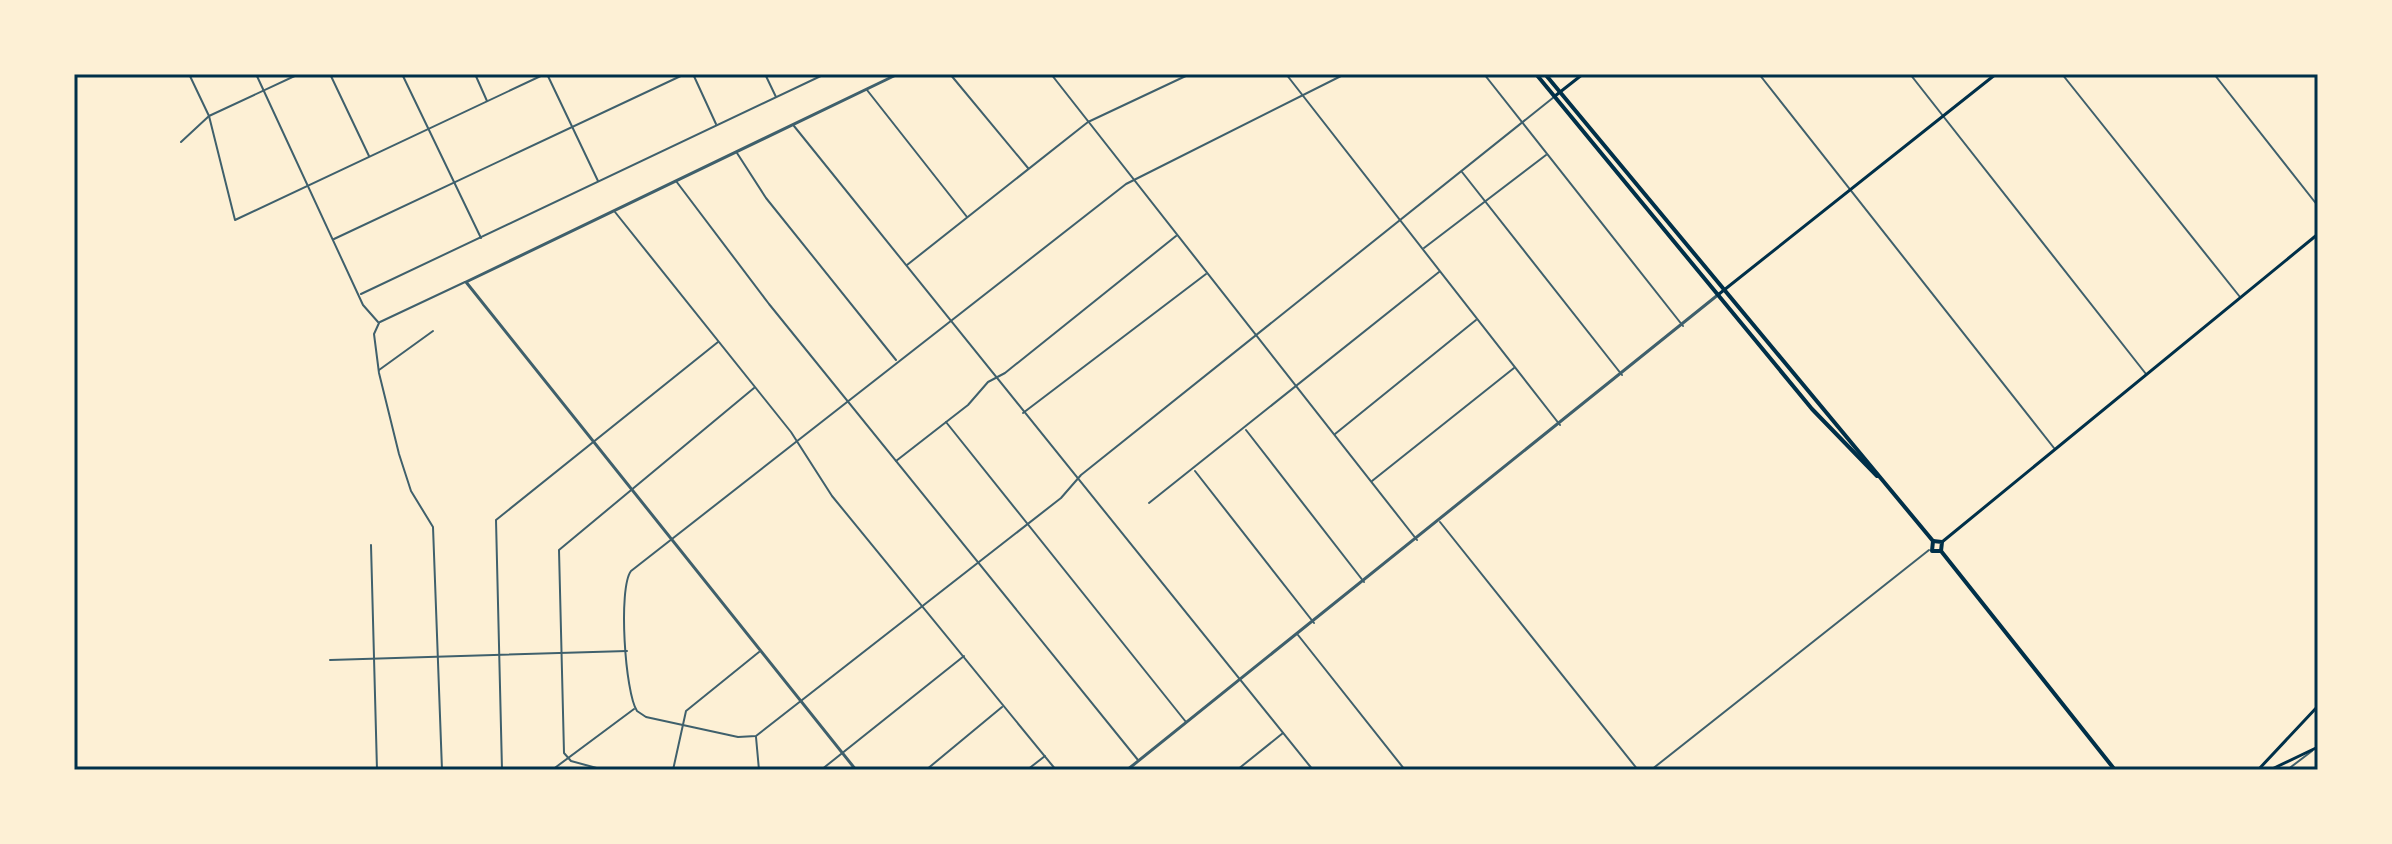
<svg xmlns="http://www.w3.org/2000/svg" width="2392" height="844" font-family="Roboto,sans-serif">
<rect width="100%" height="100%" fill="#fdf0d5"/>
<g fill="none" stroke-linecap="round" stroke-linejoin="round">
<g stroke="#3f606c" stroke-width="2">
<path d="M189 74 209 116 235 220 545 74"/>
<path d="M256 74 363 305 378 322"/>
<path d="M330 74 369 156"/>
<path d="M402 74 481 238"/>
<path d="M475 74 487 101"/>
<path d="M547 74 598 181"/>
<path d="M693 74 716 124"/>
<path d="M765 74 776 97"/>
<path d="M950 74 1028 168"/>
<path d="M1051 74 1417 540"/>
<path d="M1286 74 1560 425"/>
<path d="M1345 74 1126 184 631 571C618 588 625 693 637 711L646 717 738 737 756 736 1061 498 1081 475 1554 97"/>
<path d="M1484 74 1683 326"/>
<path d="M1759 74 2054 448"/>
<path d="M1910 74 2146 374"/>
<path d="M2062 74 2240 297"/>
<path d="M2214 74 2318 206"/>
<path d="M867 90 967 217"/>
<path d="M794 126 1313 770"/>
<path d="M181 142 209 116 299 74"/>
<path d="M737 153 766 198 896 360"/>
<path d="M1462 172 1622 375"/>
<path d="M676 181 769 304 1138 760"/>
<path d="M615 212 791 432 832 496 1056 770"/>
<path d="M334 239 685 74"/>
<path d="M1424 248 1546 155"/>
<path d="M907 265 1088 122 1190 74"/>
<path d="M361 294 825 74"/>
<path d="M380 322 465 282"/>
<path d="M379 323 374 334 379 373 399 454 411 491 433 527 442 770"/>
<path d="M379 370 433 331"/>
<path d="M1023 413 1206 274"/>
<path d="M946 422 1186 722"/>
<path d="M1246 430 1364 582"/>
<path d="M1335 434 1476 320"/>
<path d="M896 461 968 405 988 382 1005 373 1176 236"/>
<path d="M1195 471 1314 623"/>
<path d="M1372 481 1514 368"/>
<path d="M1149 503 1439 272"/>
<path d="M1440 522 1638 770"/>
<path d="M371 545 377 770"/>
<path d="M1298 635 1405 770"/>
<path d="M330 660 627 651"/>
<path d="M756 737 759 770"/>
<path d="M502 770 496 520 718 342"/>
<path d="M552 770 634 709"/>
<path d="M604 770 571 761 564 753 559 550 754 388"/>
<path d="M673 770 686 711 759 652"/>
<path d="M821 770 964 656"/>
<path d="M926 770 1002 707"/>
<path d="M1027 770 1045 756"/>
<path d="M1237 770 1283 733"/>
<path d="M1651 770 1929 550"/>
<path d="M2287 770 2312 751"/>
</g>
<g stroke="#3f606c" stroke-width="3">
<path d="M856 770 466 282 898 74"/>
<path d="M1127 770 1719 294"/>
</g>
<g stroke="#003049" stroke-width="3">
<path d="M1555 96 1583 74"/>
<path d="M1719 294 1996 74"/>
<path d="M1942 542 2318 234"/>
<path d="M2258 770 2318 706"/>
<path d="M2270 770 2318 747"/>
</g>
<g stroke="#003049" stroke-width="4">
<path d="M1536 74 1812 409 1877 476"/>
<path d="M1545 74 1933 541"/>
<path d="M1933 541 1932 551H1941"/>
<path d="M1933 541 1942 542 1941 551"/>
<path d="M1941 551 2115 770"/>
</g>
</g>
<rect width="2392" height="844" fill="none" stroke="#fdf0d5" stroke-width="152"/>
<rect x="76" y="76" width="2240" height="692" fill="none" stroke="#003049" stroke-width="3"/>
</svg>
